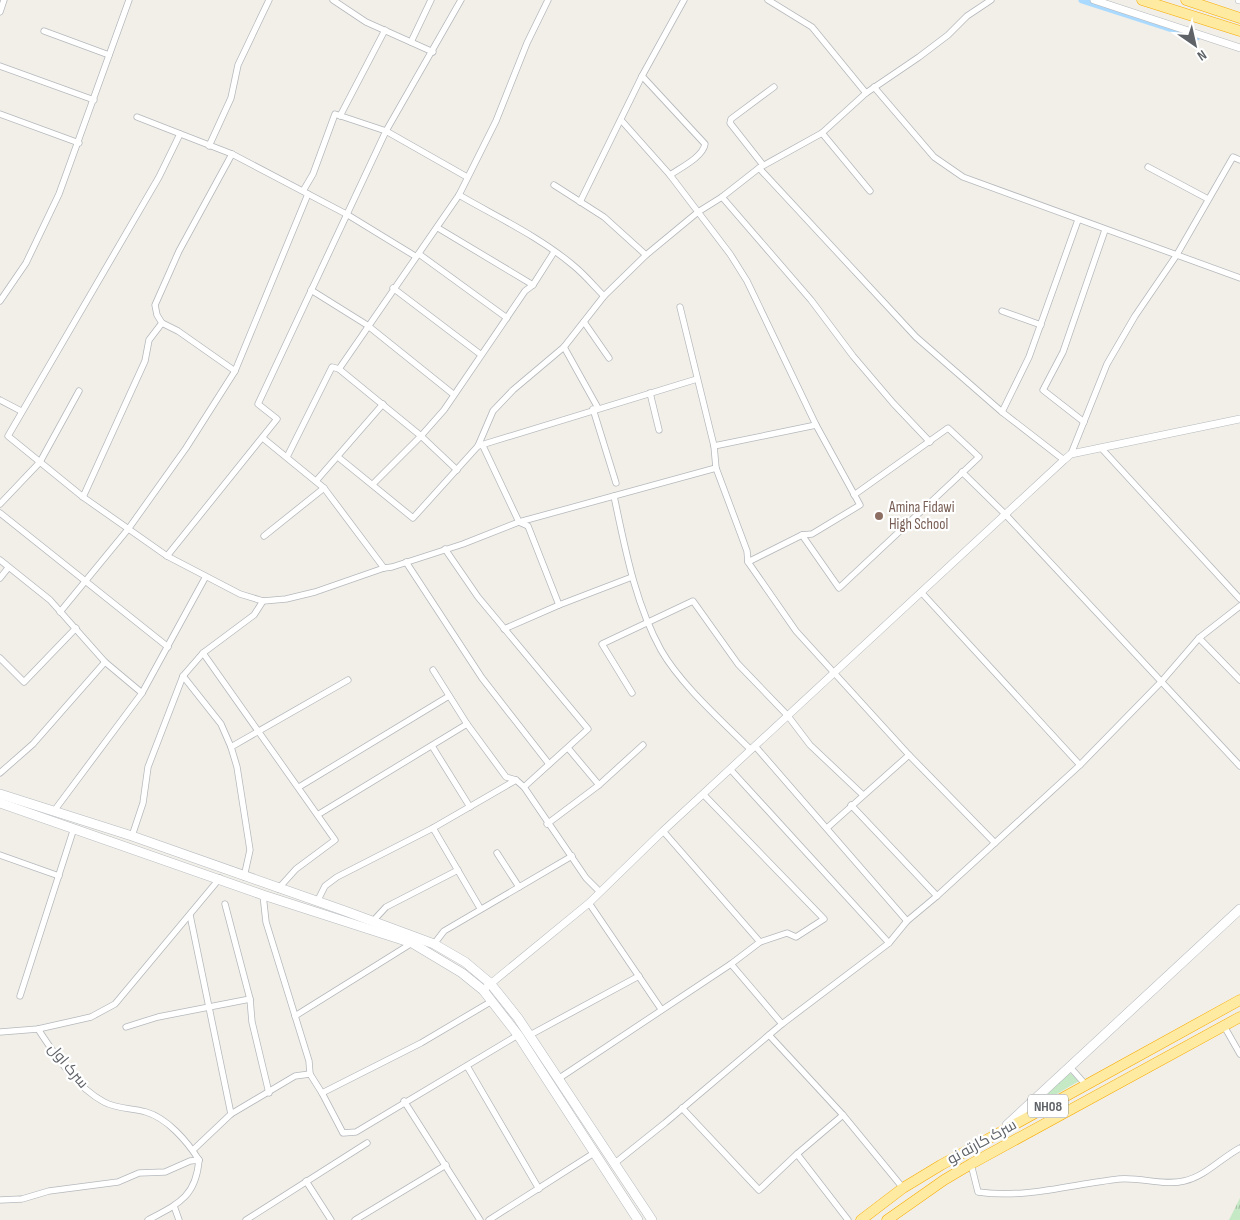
<svg xmlns="http://www.w3.org/2000/svg" width="1240" height="1220" font-family="'Sofia Sans Condensed',Cairo,sans-serif">
<defs>
<pattern id="grass-tufts" width="24" height="20" patternUnits="userSpaceOnUse" patternTransform="scale(1.25)"><rect width="24" height="20" fill="#c5e8c5"/><path d="M3 7l-1-3M5 7V3M7 7l1-3M15 17l-1-3M17 17v-4M19 17l1-3" fill="none" stroke="#a3c0a4"/></pattern>
</defs>
<rect width="100%" height="100%" fill="#f1efe8"/>
<g fill="url(#grass-tufts)">
<path d="M1069 1072 1079 1081 1043 1102 1045 1095Z"/>
<path d="M1240 1198V1220H1229Z"/>
</g>
<g fill="none" stroke-linecap="round" stroke-linejoin="round">
<path stroke="#aadaff" stroke-width="7" d="M1082 0 1197 37"/>
<g stroke="#b5b8bc" stroke-width="7">
<g id="minor">
<path d="M333 0 366 22 433 52"/>
<path d="M768 0 812 27 866 93"/>
<path d="M0 12 4 0"/>
<path d="M44 31 109 55"/>
<path d="M411 42 431 0"/>
<path d="M0 66 94 100"/>
<path d="M642 76 705 144C703 157 680 168 670 175"/>
<path d="M874 87 934 157 963 177 1240 278"/>
<path d="M0 114 79 143"/>
<path d="M340 116 385 30"/>
<path d="M137 117 232 154 348 215 415 256"/>
<path d="M621 120 670 175 730 254 747 281 816 425 860 505 812 534 802 535 748 562"/>
<path d="M822 133 870 191"/>
<path d="M180 134 159 177 8 436 83 497 167 556 240 594 263 601 286 599 315 592 384 568 392 567 463 544 519 522 716 468"/>
<path d="M209 146 231 98 238 65 269 0"/>
<path d="M232 154 179 251 155 305 157 315 162 323 178 331 235 371"/>
<path d="M763 165 730 123 731 119 774 87"/>
<path d="M1148 167 1208 199"/>
<path d="M759 168 916 337 1002 412 1064 460"/>
<path d="M554 185 604 217 646 255"/>
<path d="M303 191 313 174 335 114 386 131 467 177"/>
<path d="M459 195C497 217 540 237 574 266 585 275 594 286 604 296"/>
<path d="M722 197 811 300 853 356 893 403 930 442"/>
<path d="M580 202 642 76 684 0"/>
<path d="M438 228 533 285"/>
<path d="M419 254 507 318"/>
<path d="M393 288 480 354"/>
<path d="M311 290 367 325 453 394"/>
<path d="M0 301 26 263 59 194 129 0"/>
<path d="M680 307 714 446 716 468 747 551 748 562 796 631 909 755 995 843"/>
<path d="M1002 311 1041 325"/>
<path d="M584 322 609 358"/>
<path d="M564 347 598 408"/>
<path d="M339 369 459 195 496 121 527 43 548 0"/>
<path d="M650 393 659 430"/>
<path d="M0 400 21 411"/>
<path d="M593 409 616 483"/>
<path d="M1002 412 1029 357 1078 220"/>
<path d="M1084 422 1043 390 1063 352 1105 230"/>
<path d="M264 439 324 488 384 568"/>
<path d="M478 446 697 379"/>
<path d="M483 446 519 522 528 526 559 605"/>
<path d="M714 446 816 425"/>
<path d="M1102 449 1240 599"/>
<path d="M1071 454 1107 364 1135 316 1176 256 1233 157 1240 160"/>
<path d="M287 457 332 367 339 369 421 436 457 470"/>
<path d="M338 457 413 518 478 446 493 411 513 390 564 347 604 296 646 255 698 212 722 197 759 168 822 133 866 93 919 57 948 35 967 16 991 0"/>
<path d="M962 472 1005 514 1240 766"/>
<path d="M316 481 383 404"/>
<path d="M373 484 421 436 444 410 525 291 533 285 554 252"/>
<path d="M614 496C625 548 635 603 661 650 681 685 722 721 751 750"/>
<path d="M83 497 145 361 149 340 162 323"/>
<path d="M0 504 40 462 79 391"/>
<path d="M0 513 168 647"/>
<path d="M802 535 839 588 979 457 948 428 854 495"/>
<path d="M264 536 324 488"/>
<path d="M445 549 478 597 588 729 524 787"/>
<path d="M167 556 277 419 258 404 386 131 461 0"/>
<path d="M0 560 50 600 105 662 142 693"/>
<path d="M406 562 482 678 549 764"/>
<path d="M0 578 8 568"/>
<path d="M921 592 1080 765"/>
<path d="M60 612 129 528 186 448 235 371 308 194"/>
<path d="M504 629 559 605 632 577"/>
<path d="M1199 638 1240 680"/>
<path d="M203 653 335 840 296 869 278 889"/>
<path d="M0 658 24 682 76 628"/>
<path d="M433 670 467 724 506 777 516 780 524 787 586 878 600 892"/>
<path d="M183 676 221 724 231 747 237 767 250 850 244 877"/>
<path d="M632 693 602 644 693 601 738 664 788 716 810 745 863 795"/>
<path d="M432 746 470 807"/>
<path d="M755 746 907 921"/>
<path d="M231 747 348 680"/>
<path d="M568 748 599 785"/>
<path d="M730 769 889 943"/>
<path d="M0 773 33 744 105 662"/>
<path d="M299 787 449 696"/>
<path d="M851 805 937 896"/>
<path d="M54 811 142 693 205 578"/>
<path d="M319 814 467 724"/>
<path d="M547 824 599 785 643 745"/>
<path d="M433 828 480 908"/>
<path d="M827 828 909 755"/>
<path d="M663 831 760 942"/>
<path d="M132 836 143 803 148 767 183 676 203 653 254 615 263 601"/>
<path d="M497 853 519 887"/>
<path d="M0 855 59 876"/>
<path d="M263 895 266 922 309 1061 310 1074"/>
<path d="M317 902 325 886 337 877 433 828 516 780"/>
<path d="M589 903 661 1009"/>
<path d="M225 904 250 999 252 1022 269 1093"/>
<path d="M190 915 231 1114"/>
<path d="M373 921 386 907 458 870"/>
<path d="M434 944 444 931 572 856"/>
<path d="M731 964 782 1024"/>
<path d="M20 996 74 828"/>
<path d="M295 1016 412 943"/>
<path d="M1224 1026 1240 1054"/>
<path d="M126 1027 158 1017 250 999"/>
<path d="M38 1029C55 1055 76 1087 104 1102 117 1109 132 1108 146 1112 167 1118 187 1141 199 1160"/>
<path d="M0 1032 38 1029 91 1017 115 1004 220 878"/>
<path d="M530 1035 639 976"/>
<path d="M769 1035 843 1115 903 1188"/>
<path d="M467 1066 539 1189"/>
<path d="M1070 1067 1085 1084"/>
<path d="M558 1079 731 964 760 942 787 933 796 937 824 919 703 794"/>
<path d="M322 1093 343 1133 356 1132 518 1035"/>
<path d="M404 1101 480 1220"/>
<path d="M682 1108 759 1190 797 1154 848 1220"/>
<path d="M193 1150 231 1114 295 1076 310 1074 322 1093 421 1043 492 1001"/>
<path d="M797 1154 843 1115"/>
<path d="M615 1163 665 1123 782 1024 889 943 907 921 937 896 1080 765 1161 682 1199 638 1240 606"/>
<path d="M971 1164 978 1192C1025 1199 1073 1184 1119 1179 1140 1177 1164 1186 1184 1181 1206 1176 1221 1158 1240 1148"/>
<path d="M306 1181 331 1220"/>
<path d="M0 1200 22 1199 49 1191 118 1182 139 1173 165 1172 190 1161 199 1160"/>
<path d="M174 1206 179 1220"/>
<path d="M148 1220C178 1204 196 1197 199 1160"/>
<path d="M246 1220 367 1143"/>
<path d="M355 1220 446 1165"/>
<path d="M489 1220 594 1153"/>
</g>
</g>
<g stroke="#b5b8bc" stroke-width="8">
<g id="tertiary">
<path d="M1094 0 1240 48"/>
<path d="M1239 0H1240"/>
<path d="M483 990 589 903 663 831 1064 460 1071 454 1240 419"/>
</g>
</g>
<g stroke="#b6babf" stroke-width="10">
<g id="secondary">
<path d="M0 794 132 836 345 911 434 944 465 962 490 983 518 1018 652 1220"/>
<path d="M0 803 263 895 412 943 462 973 483 990 518 1035 638 1220"/>
<path d="M1007 1125 1240 909"/>
</g>
</g>
<g stroke="#f9ab00" stroke-width="11">
<g id="trunk">
<path d="M1142 0 1240 31"/>
<path d="M1186 0 1240 18"/>
<path d="M861 1220 903 1188 941 1165 1240 1000"/>
<path d="M887 1220 944 1180 971 1164 1240 1017"/>
</g>
</g>
<use href="#minor" stroke="#fff" stroke-width="5.5"/>
<use href="#tertiary" stroke="#fff" stroke-width="7"/>
<use href="#secondary" stroke="#fff" stroke-width="9"/>
<use href="#trunk" stroke="#feeaa1" stroke-width="10"/>
</g>
<circle fill="#8d6e63" stroke="#fff" stroke-width="2" cx="879" cy="516" r="5"/>
<g text-anchor="middle" dominant-baseline="central" stroke-width="4.5" stroke-linejoin="round" paint-order="stroke">
<rect fill="#fff" stroke="#8f9295" stroke-width="1" x="1028" y="1094.5" width="40" height="23" rx="4"/>
<g font-size="14" font-weight="bold" fill="#5f6368">
<text x="1048" y="1106">NH08</text>
</g>
<g font-size="15" fill="#785e54" stroke="#fff" text-anchor="start">
<text x="889" y="507">Amina Fidawi<tspan x="889" dy="17">High School</tspan></text>
</g>
<g font-size="15" fill="#5f6368" stroke="#fff">
<text transform="translate(68 1066) rotate(50)">سرک اول</text>
<text transform="translate(982 1142) rotate(-29)">سرک کارته نو</text>
</g>
</g>
<g transform="translate(1195 45) rotate(146)" stroke="#ffffff" stroke-width="4" paint-order="stroke">
<path d="M0-4L9 19L0 12L-9 19Z" fill="#5f6368"/>
<text y="-8" font-size="14" font-weight="bold" text-anchor="middle" fill="#5f6368">N</text>
</g>
</svg>
